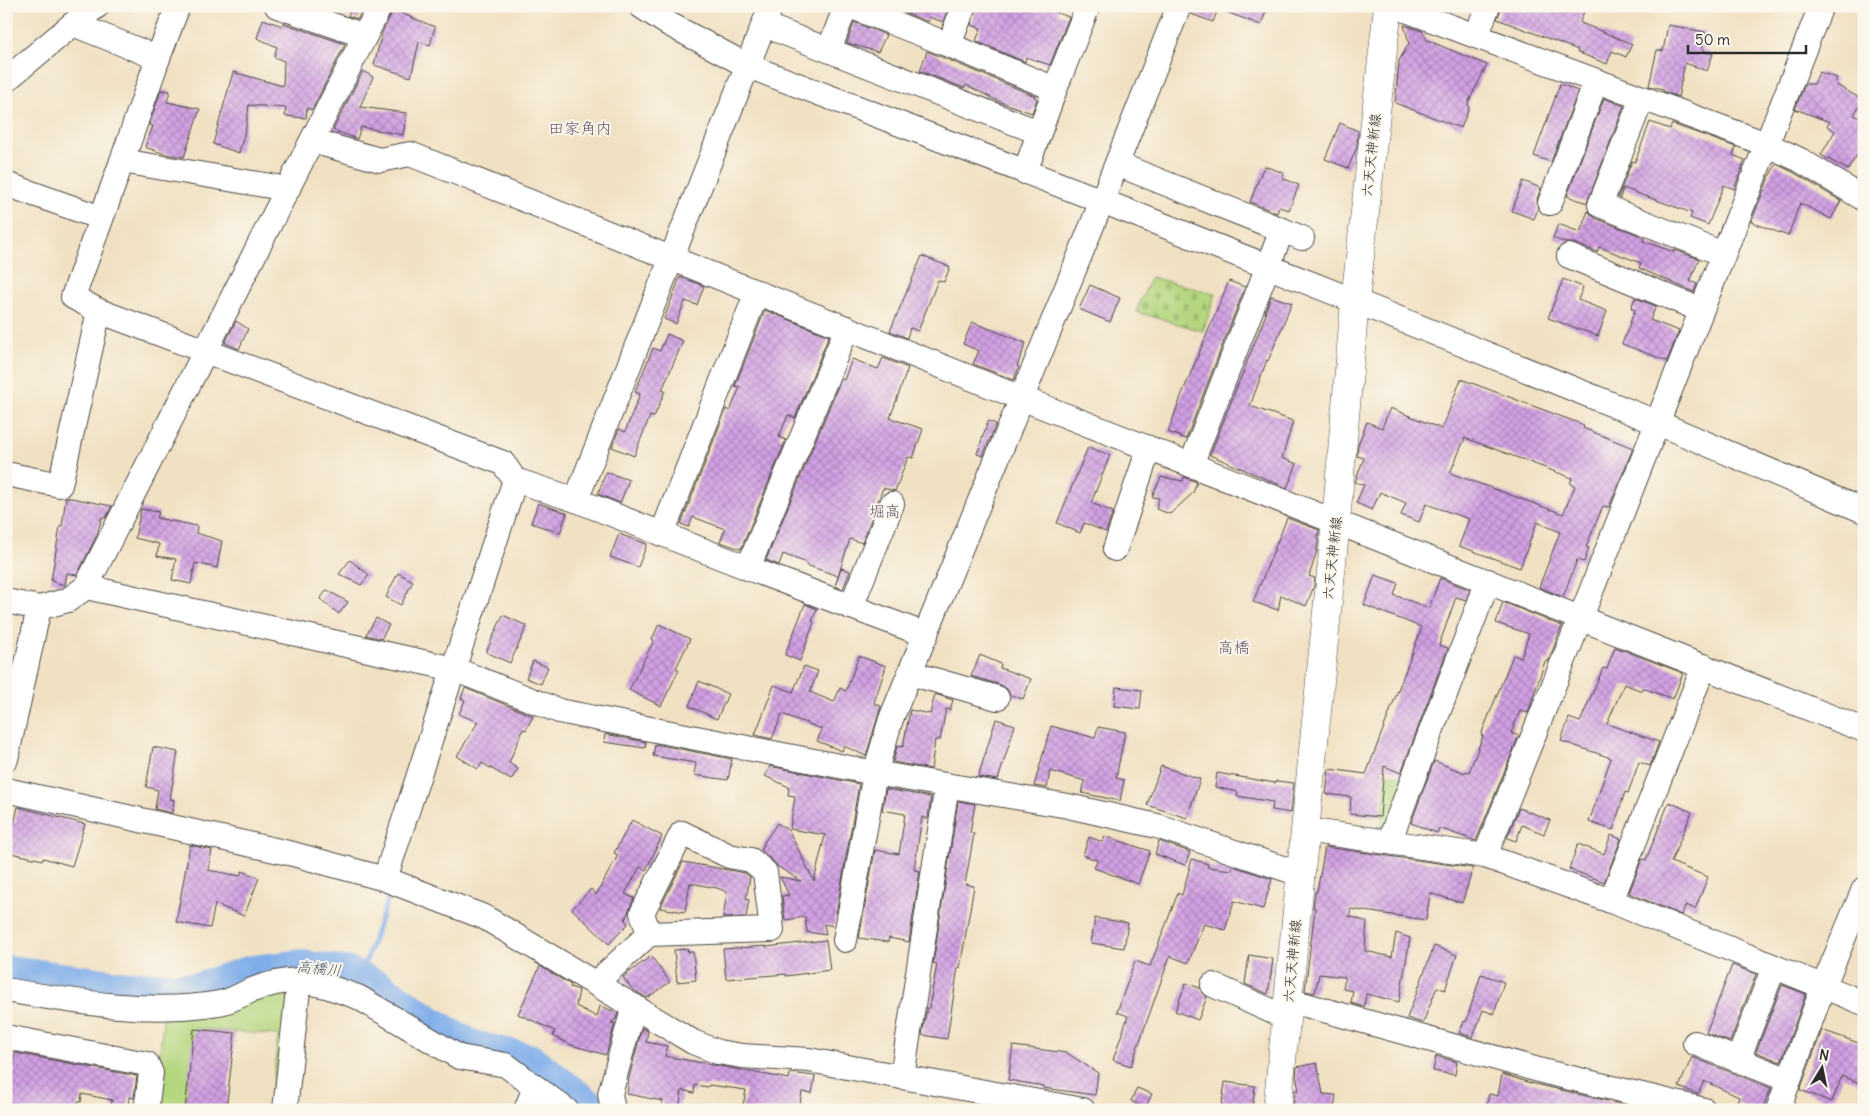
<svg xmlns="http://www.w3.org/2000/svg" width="1870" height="1116" font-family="Delius,'Klee One',sans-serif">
<defs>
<pattern id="cemetery-stones" width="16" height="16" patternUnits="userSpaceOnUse" patternTransform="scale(1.25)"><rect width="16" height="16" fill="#b4d67e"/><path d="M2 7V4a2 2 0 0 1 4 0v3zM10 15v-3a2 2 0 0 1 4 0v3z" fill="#9bb86d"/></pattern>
<pattern id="park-crowns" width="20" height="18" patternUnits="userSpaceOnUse" patternTransform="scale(1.25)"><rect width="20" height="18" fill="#b4d67e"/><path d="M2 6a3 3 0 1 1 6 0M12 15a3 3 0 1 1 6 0" fill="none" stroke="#9bb86d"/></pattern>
<pattern id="building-cross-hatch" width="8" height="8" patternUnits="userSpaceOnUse" patternTransform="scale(1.25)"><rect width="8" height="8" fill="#d2a1e4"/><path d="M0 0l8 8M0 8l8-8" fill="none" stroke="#ab83b9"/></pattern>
</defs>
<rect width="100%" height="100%" fill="#fbf7ec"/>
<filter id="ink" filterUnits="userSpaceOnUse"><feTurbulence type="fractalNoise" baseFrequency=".02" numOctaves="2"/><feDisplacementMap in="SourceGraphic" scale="10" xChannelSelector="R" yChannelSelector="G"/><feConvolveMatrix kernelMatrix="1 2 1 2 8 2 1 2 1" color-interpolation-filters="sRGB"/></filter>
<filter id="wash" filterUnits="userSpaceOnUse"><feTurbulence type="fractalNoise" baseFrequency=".0096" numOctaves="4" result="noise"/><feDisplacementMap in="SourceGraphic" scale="20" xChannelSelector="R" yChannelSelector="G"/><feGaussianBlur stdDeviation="1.12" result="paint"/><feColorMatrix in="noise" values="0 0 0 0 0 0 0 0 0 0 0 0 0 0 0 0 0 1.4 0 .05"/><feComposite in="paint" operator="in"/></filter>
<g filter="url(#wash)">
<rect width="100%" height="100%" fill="#f1e1c3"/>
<path fill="#b4d67e" stroke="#708054" d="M290 988 278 1110H270L278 1035 195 1029 185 1110H154L164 1012Z"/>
<path fill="url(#cemetery-stones)" stroke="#708054" d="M1151 277 1216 294 1203 331 1136 312Z"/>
<path fill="url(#park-crowns)" stroke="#708054" d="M1386 773 1410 779 1381 833Z"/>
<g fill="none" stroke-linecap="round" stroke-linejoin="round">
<path stroke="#7fade9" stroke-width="5" d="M356 974 367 958 392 888"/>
<path stroke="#7fade9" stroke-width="29" d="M6 969 124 985 197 987 249 970 300 964 348 971 381 986 451 1033 475 1045 531 1058 592 1105 595 1110"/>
</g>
<g id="blocks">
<g fill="url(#building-cross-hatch)" fill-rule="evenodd">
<path d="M352 6H364L358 19 348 16Z"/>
<path d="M888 6H949L943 22 929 17 928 22Z"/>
<path d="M977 6H1060L1057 13 1069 17 1050 65 1026 57 1025 62 976 41 981 28 971 25Z"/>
<path d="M1192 6 1213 7 1268 6 1261 25 1218 9 1213 22 1191 14Z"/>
<path d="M1502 6H1586L1580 22 1581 23 1632 44 1626 57 1612 51 1607 64 1577 52 1578 50 1497 19Z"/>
<path d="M393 10 435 27 430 45 419 42 411 77 374 65 382 33Z"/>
<path d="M263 19 282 26 283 23 345 44 312 110 307 108 306 118 285 116 286 108 249 105 246 127 239 153 213 144 233 72 283 86 284 61 274 57 277 47 257 38Z"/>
<path d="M854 22 886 35 878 52 847 43Z"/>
<path d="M1404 25 1422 31 1427 40 1487 65 1468 103 1469 108 1461 128 1395 103 1399 61 1409 43Z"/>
<path d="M1668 25 1705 32 1702 50 1713 54 1707 71 1685 63 1678 97 1663 91V89L1649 86 1657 50 1663 51Z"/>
<path d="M927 51 1035 96 1034 97 1037 99 1032 113 998 101 966 85 964 88 920 71Z"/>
<path d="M363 71 373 77 360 107 407 113 403 135 361 127 357 139 333 130Z"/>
<path d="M1819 72 1837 78 1835 84 1863 100 1854 115 1864 121V143L1848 170 1821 155 1835 131 1827 126 1830 122 1795 109 1805 84H1814Z"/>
<path d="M1560 84 1578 91 1551 162 1534 156Z"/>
<path d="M161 90 170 91 167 102 200 109 184 157 165 154 145 147 153 126 149 125Z"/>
<path d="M1604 98 1624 106 1587 203 1567 196Z"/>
<path d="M1650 122 1670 129 1672 124 1736 147 1733 155 1745 160 1734 189 1724 185 1708 225 1690 218 1692 213 1623 188 1620 198 1618 197 1632 161 1635 162Z"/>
<path d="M1340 123 1358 131 1357 147 1348 168 1325 159Z"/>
<path d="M1776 164 1793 172 1841 201 1831 219 1800 203 1788 236 1751 222 1769 177Z"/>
<path d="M1264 166 1284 173 1282 178 1299 185 1289 210 1279 207 1277 213 1250 202Z"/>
<path d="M1523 181 1541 188 1537 199 1538 209 1534 219 1512 211Z"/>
<path d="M1588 211 1595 218 1644 237 1643 241 1674 252 1675 250 1699 259 1690 281 1697 284 1694 292 1639 268 1641 263 1599 247 1597 252 1574 243H1566L1553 238 1558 224 1580 232Z"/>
<path d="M922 256 950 267 944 282 938 280 918 331 910 328 907 338 890 331Z"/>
<path d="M680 277 704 286 697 305 685 301 676 324 664 319Z"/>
<path d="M1563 279 1583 287 1578 300 1607 311 1598 336 1548 318Z"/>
<path d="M1229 281 1245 287 1186 439 1168 432 1182 394Z"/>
<path d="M1090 285 1120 298 1110 322 1079 309Z"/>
<path d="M1271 296 1292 303 1268 361 1267 360 1250 406 1293 421 1282 458 1297 464 1287 488 1210 455 1266 314 1265 313Z"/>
<path d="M1635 298 1656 306 1650 320 1679 331 1667 361 1622 344 1635 310 1631 308Z"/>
<path d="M765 310 829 336 795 418 788 415 779 437 786 440 741 549 720 542 725 529 693 517 689 527 681 524 726 409 730 411 740 387 735 386Z"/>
<path d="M236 321 248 329 239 349 225 343Z"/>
<path d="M972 322 1026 343 1017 366 1019 367 1014 380 973 364 979 351 963 344Z"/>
<path d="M667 334 683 341 662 390 665 391 654 417 650 416 634 456 612 447 619 429 625 432 640 394 635 392 653 348 660 351Z"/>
<path d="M883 358 908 368 890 418 923 429 913 458 908 457 895 491 883 488 862 543 850 539 838 576 806 565 807 563 783 554 779 565 766 560 841 379 844 380 852 359 878 369Z"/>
<path d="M1461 379 1584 425 1583 428 1633 448 1609 507 1603 506 1586 547 1589 548 1584 562 1577 560 1563 597 1539 587 1560 532 1537 522 1520 568 1459 546 1469 519 1426 504 1419 522 1401 515 1406 503 1380 492 1372 510 1356 503 1364 485 1355 482 1364 458 1357 456 1358 445 1367 422 1382 428 1390 408 1442 429ZM1465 438 1572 478 1570 484 1575 486 1563 514 1450 473Z"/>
<path d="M988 421 996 424 983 456 977 454Z"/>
<path d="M1088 447 1110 455 1091 503 1113 512 1106 532 1084 523 1080 533 1057 523Z"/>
<path d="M606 472 629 480 620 503 598 494Z"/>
<path d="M1161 477 1183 481 1184 477 1197 482 1193 493 1170 514 1156 509 1159 498 1152 497Z"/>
<path d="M66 497 112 506 106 518 102 517 97 535 77 575 67 573 65 585 51 581 60 526H62Z"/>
<path d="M538 503 567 513 560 533 531 523Z"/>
<path d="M141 509 159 512 157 518 197 526 196 533 222 541 217 568 195 563 191 584 172 580 176 559 157 556 159 544 135 538Z"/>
<path d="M1287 518 1319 530 1317 551 1309 576 1315 578 1314 586 1306 606 1281 595 1278 610 1253 602Z"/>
<path d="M619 534 647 544 638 567 610 557Z"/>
<path d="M350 560 369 575 361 585 339 574Z"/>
<path d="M841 568 850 571 843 589 835 586Z"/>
<path d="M398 573 413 581 401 605 386 597Z"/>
<path d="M1375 575 1398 583 1394 595 1429 608 1440 578 1470 590 1466 600 1456 597 1439 645 1448 648 1401 773 1384 766 1380 817 1350 814 1351 797 1326 794 1329 769 1366 774 1421 630V627L1364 605Z"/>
<path d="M327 590 348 602 339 614 320 599Z"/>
<path d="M1503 602 1562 626 1548 662 1545 661 1528 713 1520 711 1511 733 1519 736 1476 841 1439 828 1437 833 1411 823 1434 761 1465 773 1466 771 1469 772 1483 736 1481 735 1513 655 1521 658 1529 634 1496 623Z"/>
<path d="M805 604 817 609 812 621 814 622 800 661 785 655Z"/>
<path d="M503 615 527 626 510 663 486 652Z"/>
<path d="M376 618 389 625 381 639 366 635Z"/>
<path d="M659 624 690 639 676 668 679 670 661 706 629 690 654 640 652 639Z"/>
<path d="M1615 647 1683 673 1673 699 1643 688 1642 691 1624 684 1607 724 1659 742 1650 766 1639 762 1628 793 1625 792 1613 830 1589 822 1611 758 1561 741 1569 718 1580 722 1603 668 1607 669Z"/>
<path d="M980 655 1001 664 1000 668 1031 679 1023 699 1010 695 1007 689 1001 685 971 676Z"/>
<path d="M859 656 886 666 874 703 881 706 866 756 844 746 842 751 817 741 822 729 782 714 772 739 755 735 774 685 793 692 804 666 818 671 810 692 834 702 840 688 846 691Z"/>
<path d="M533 661 548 667 541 684 526 678Z"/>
<path d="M699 681 728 694 717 719 689 706Z"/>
<path d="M1116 687 1142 690 1140 709 1114 706Z"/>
<path d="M465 688 533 716 526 730 523 729 509 763 518 769 511 780 482 763 478 769 457 756 478 722 459 714 465 700 461 698Z"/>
<path d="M935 694 953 700 950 710 946 709 940 740H935L931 769 893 762 897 746 903 747 910 710 930 714Z"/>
<path d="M996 719 1015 725 998 780 978 777Z"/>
<path d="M1051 726 1095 738 1098 727 1125 732 1116 778 1124 780 1120 801 1082 793 1085 781 1050 771 1047 788 1034 786Z"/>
<path d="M605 734 646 742 645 748 604 742Z"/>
<path d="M655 744 732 759 728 780 694 775 696 763 653 756Z"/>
<path d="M153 747 178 752 170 799 174 800 172 813 155 809 158 790 146 787Z"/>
<path d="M770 766 859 784 834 926 824 924 826 935 807 932 805 917 785 920 782 896 789 895 780 877 801 881 777 866 774 862 761 850 765 841 777 823 789 831 814 881 825 835 790 829 795 796 788 795 789 787 765 776Z"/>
<path d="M1161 766 1200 779 1187 818 1147 805Z"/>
<path d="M1217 773 1275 783 1276 781 1294 783 1291 813 1272 810 1273 802 1237 796 1238 792 1215 787Z"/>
<path d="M886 789 931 797 928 819 922 817 914 870 920 871 909 942 889 938 888 942 859 938 875 850 899 854 905 814 882 810Z"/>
<path d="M958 801 975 804 970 833 974 834 965 884 974 886 960 968 958 967 947 1039 922 1035 927 1008H929L937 964 933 963Z"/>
<path d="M1669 802 1692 812 1671 862 1708 877 1695 909 1686 905 1681 915 1629 893 1642 859 1646 860Z"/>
<path d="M18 807 85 824 72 866 43 858V860L6 852V820L14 824Z"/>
<path d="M1519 808 1550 820 1544 834 1522 825 1516 841 1507 838Z"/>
<path d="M632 820 662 836 646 870 640 867 625 894 634 898 625 920 628 924 609 944 572 909 591 889 596 895 618 855 614 853Z"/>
<path d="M1611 835 1621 839 1604 882 1569 869 1578 844 1604 854Z"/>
<path d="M1105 836 1150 851 1138 884 1094 868 1097 860 1083 855 1089 837 1103 842Z"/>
<path d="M1159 841 1190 852 1185 865 1155 854Z"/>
<path d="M190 845 212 850 208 870 240 876 242 871 259 878 244 916 215 904 210 928 176 922Z"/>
<path d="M1325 847 1473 868 1462 903 1430 893 1426 920 1351 909 1349 916 1367 922 1365 951 1392 957 1396 933 1410 938 1399 1002 1366 994 1364 1007 1351 1003 1353 991 1343 989 1345 977 1319 974 1315 993 1305 991 1315 908H1313L1315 892H1317Z"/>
<path d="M1192 859 1208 864 1207 867 1232 870 1233 866 1272 879 1263 909 1234 901 1225 930 1204 924 1188 963 1170 956 1131 1066 1113 1060 1128 1016 1117 1012 1135 961 1150 966 1178 893 1182 895Z"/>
<path d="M683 862 745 873 750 877 746 899 749 900 746 917 723 918 727 892 717 888 690 883 685 912 660 908Z"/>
<path d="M1095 918 1128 923 1124 948 1091 943Z"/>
<path d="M826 940 830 970 786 976V974L726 979 723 949 766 946V947Z"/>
<path d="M1434 946 1457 955 1445 990 1437 987 1423 1023 1407 1018Z"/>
<path d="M687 949 688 952H693L696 980 677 982 674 950Z"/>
<path d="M1249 955 1273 959 1268 994 1245 984Z"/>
<path d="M651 956 670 982 647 998 632 989 623 977Z"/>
<path d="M1732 965 1756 974 1730 1042 1706 1033Z"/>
<path d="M540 966 571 985 570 987 579 990 576 1006 597 1017 600 1006 618 1013 616 1019 611 1023H615L606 1055 571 1045 553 1036 555 1031 518 1014Z"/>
<path d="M1481 974 1504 982 1494 1014 1483 1010 1473 1037 1459 1033 1464 1021 1466 1022Z"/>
<path d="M1186 983 1200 988 1202 993 1207 997 1198 1020 1175 1011Z"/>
<path d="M1782 985 1806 994 1781 1062 1756 1052Z"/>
<path d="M642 1028 648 1031 646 1042 667 1046 665 1056 789 1079 790 1073 815 1076 812 1093 802 1092 799 1110H742L746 1090 709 1085 708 1087 695 1085 694 1093 682 1090 679 1110H661L663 1101 627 1094 629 1078Z"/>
<path d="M194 1029 235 1033 226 1110H185Z"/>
<path d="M1822 1030 1864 1045V1085L1842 1076 1832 1102 1800 1090Z"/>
<path d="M1013 1046 1067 1053 1098 1073 1095 1095 1043 1088V1086L1008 1080Z"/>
<path d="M15 1053 137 1076 134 1098 129 1097 128 1110 111 1107 112 1100 82 1094 81 1102H78L77 1110H6V1065L13 1066Z"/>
<path d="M1436 1056 1457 1062 1455 1075 1433 1071Z"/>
<path d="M1692 1057 1771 1088 1762 1110H1753L1737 1103 1739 1097 1704 1081 1698 1094 1679 1087Z"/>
<path d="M1317 1063 1323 1094 1336 1095 1334 1110H1293L1295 1090H1299L1296 1076 1297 1067Z"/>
<path d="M1502 1074 1527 1082 1637 1108V1110H1565L1537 1106V1110H1486L1489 1094 1498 1096Z"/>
<path d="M1225 1082 1255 1086 1252 1110H1221Z"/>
<path d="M1137 1088 1152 1094 1145 1108 1131 1101Z"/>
</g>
</g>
</g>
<g filter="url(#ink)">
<use href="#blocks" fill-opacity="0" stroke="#494642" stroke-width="1"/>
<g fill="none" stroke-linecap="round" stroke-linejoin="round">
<g stroke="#494642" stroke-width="26">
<g id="minor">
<path d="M277 6 365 36"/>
<path d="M641 6 667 23 748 66 1102 201 1355 301 1658 423 1864 511"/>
<path d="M850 6 949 45"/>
<path d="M964 6 949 45 1055 89"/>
<path d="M1395 6 1766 144 1800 160 1864 199"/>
<path d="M73 24 97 6"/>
<path d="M764 25 1038 132"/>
<path d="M1476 36 1488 6"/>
<path d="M829 50 846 6"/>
<path d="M158 58 178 6"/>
<path d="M6 80 73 24 158 58 122 161 288 189"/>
<path d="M1642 98 1600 205 1723 254"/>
<path d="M312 141 380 160 410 154 1021 398 1864 730"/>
<path d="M1117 164 1302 238"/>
<path d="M1025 172 1055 89 1088 6"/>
<path d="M6 184 101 218"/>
<path d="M1550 203 1596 81"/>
<path d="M1569 256 1701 310"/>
<path d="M99 311 503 463 515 480 576 500 748 568 926 635"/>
<path d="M1191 465 1282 230"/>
<path d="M6 474 60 485 99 311 73 297 122 161"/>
<path d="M576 500 771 6"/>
<path d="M662 534 757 292"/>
<path d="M1115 549 1149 448"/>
<path d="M748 568 847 328"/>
<path d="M86 587 454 669 559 711 875 773 1068 806 1157 826 1300 874"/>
<path d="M6 601 39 608 68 600 86 587 380 6"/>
<path d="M851 607 892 504"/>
<path d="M910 673 997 698"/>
<path d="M6 759 39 608"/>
<path d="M6 790 293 854 385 879 484 917 693 1042 718 1052 742 1056 809 1060 1083 1110"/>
<path d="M1305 830 1485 856 1611 901 1864 1003"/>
<path d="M1389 842 1488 581"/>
<path d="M1485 856 1581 617 1821 6"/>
<path d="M385 879 515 480"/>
<path d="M1611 901 1704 666"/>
<path d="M845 940 875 773 891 719 1102 201 1179 6"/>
<path d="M299 980 326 986 358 997 459 1057 506 1065 535 1087 526 1110"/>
<path d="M596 983 649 934 642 913 682 833 729 856 751 860 765 872 772 930 649 934"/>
<path d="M1213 985 1287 1018"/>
<path d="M6 990C75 1002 149 1015 219 1003 229 1002 240 995 250 991 266 984 282 981 299 980L285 1110"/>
<path d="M1288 1000 1546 1072 1704 1110"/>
<path d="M6 1037 147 1064 151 1073 146 1110"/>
<path d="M1695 1043 1738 1060 1774 967"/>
<path d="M1738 1060 1789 1080"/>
<path d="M902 1077 947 785"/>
<path d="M535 1087 566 1110"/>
<path d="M613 1110 610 1094 634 1006"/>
<path d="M1778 1110 1823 987 1864 889"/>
</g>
</g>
<g stroke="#494642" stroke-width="29">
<path id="major" d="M1277 1110 1336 522 1355 301 1388 6"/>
</g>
<use href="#minor" stroke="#fff" stroke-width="24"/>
<use href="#major" stroke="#fff" stroke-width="28"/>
</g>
</g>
<g text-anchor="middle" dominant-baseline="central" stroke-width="4" stroke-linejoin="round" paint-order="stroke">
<g font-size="14" fill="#2b2b2b" stroke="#fbf7ec">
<text transform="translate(1371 155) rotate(-84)">六天天神新線</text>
<text transform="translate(1332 558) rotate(-84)">六天天神新線</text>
<text transform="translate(1292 961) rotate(-85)">六天天神新線</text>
</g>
<g font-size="15" font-style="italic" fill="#48586e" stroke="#fbf7ec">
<text transform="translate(319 968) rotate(5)">高橋川</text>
</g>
<g font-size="16" fill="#65546c" stroke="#fbf7ec">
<text x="580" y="128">田家角内</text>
<text x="885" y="511">堀高</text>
<text x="1234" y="647">高橋</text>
</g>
</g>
<rect width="1870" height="1116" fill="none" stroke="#fbf7ec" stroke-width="25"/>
<g transform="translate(1822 1068) rotate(10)" stroke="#fbf7ec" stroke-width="4" paint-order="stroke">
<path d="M0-4L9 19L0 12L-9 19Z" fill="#2b2b2b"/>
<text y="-8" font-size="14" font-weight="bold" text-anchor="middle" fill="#2b2b2b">N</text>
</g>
<path d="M1688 45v8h118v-8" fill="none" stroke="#2b2b2b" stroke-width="2.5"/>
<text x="1695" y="45" font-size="15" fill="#2b2b2b" stroke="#fbf7ec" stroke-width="4" paint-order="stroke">50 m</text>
</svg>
